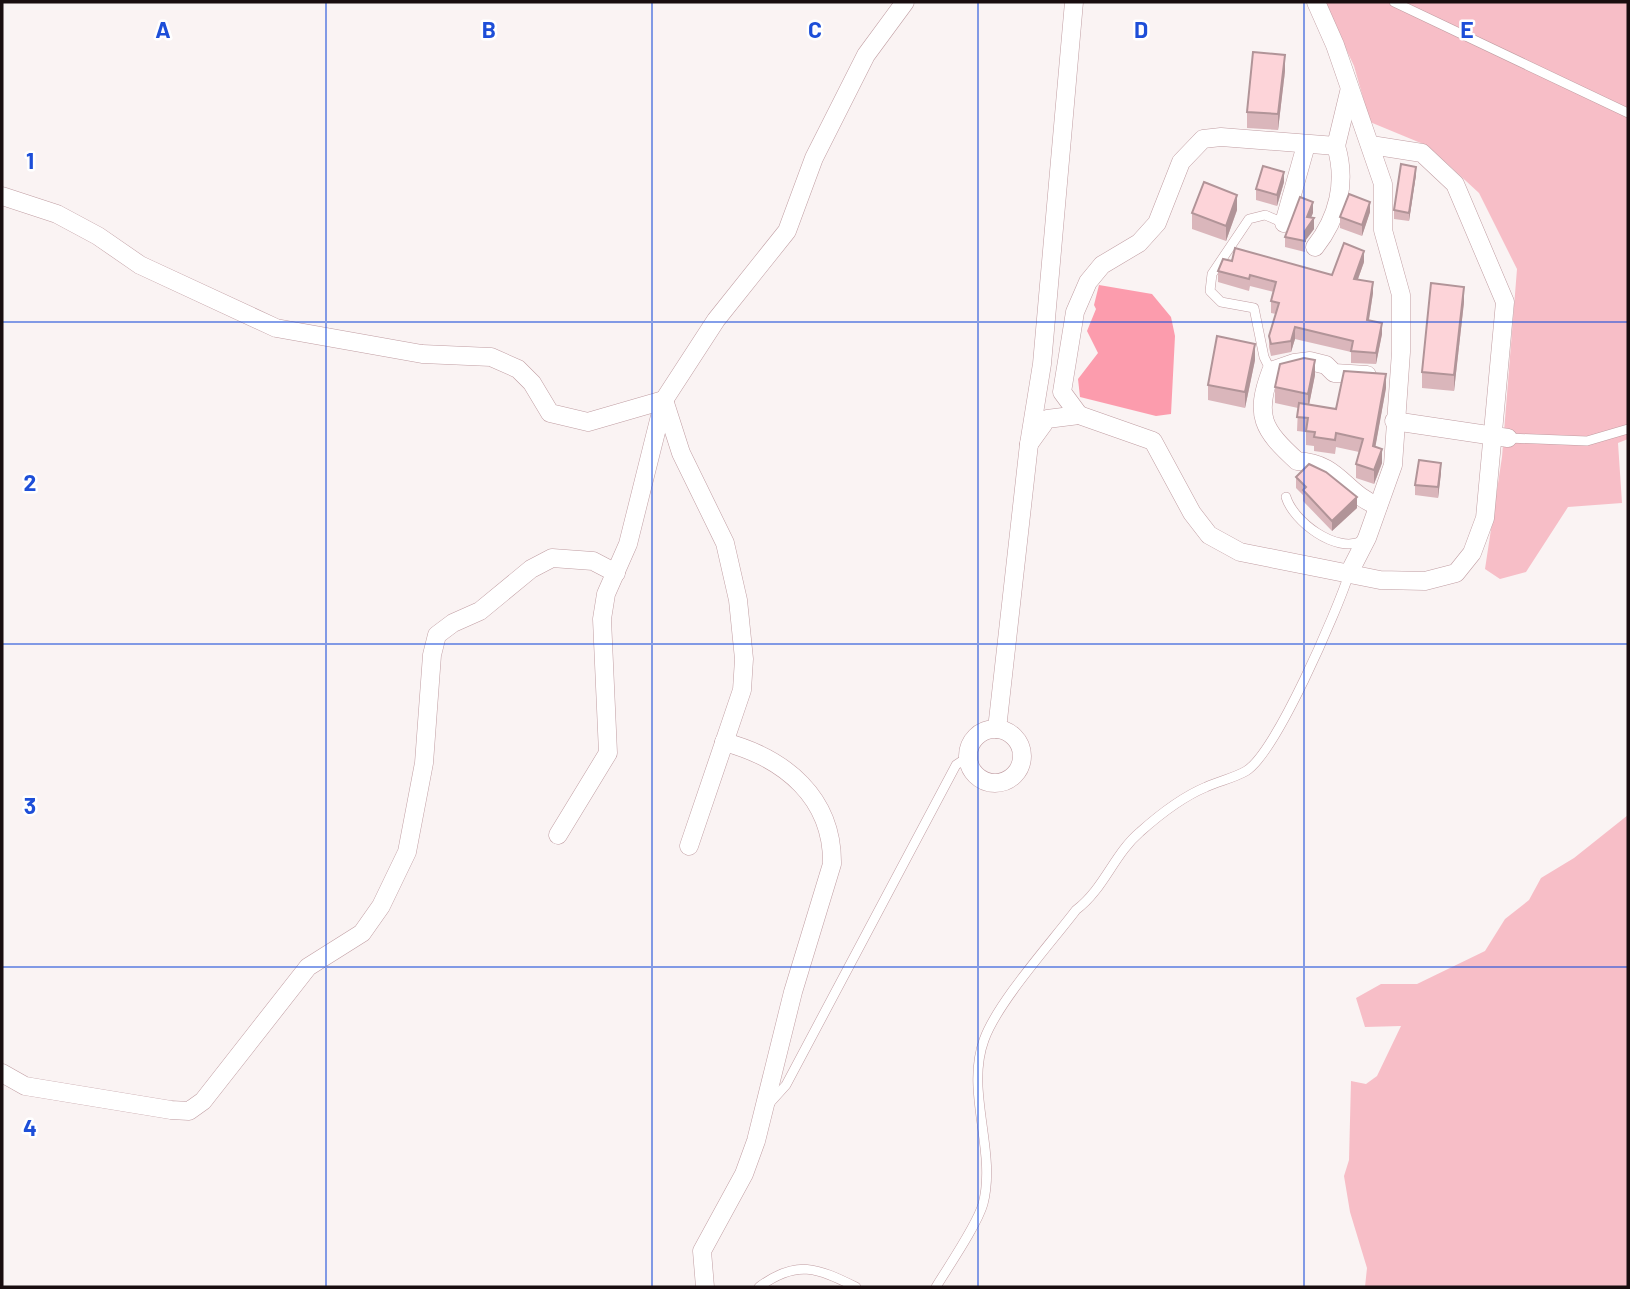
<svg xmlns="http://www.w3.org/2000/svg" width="1630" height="1289" font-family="Barlow,sans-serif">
<rect width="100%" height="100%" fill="#faf3f3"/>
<g fill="#f7bec7">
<path d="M1324 2H1628V439L1618 443 1622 503 1568 507 1526 572 1500 579 1485 569 1502 457 1517 269 1479 193 1428 146 1370 122 1354 66Z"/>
<path d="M1628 815V1287H1365L1367 1268 1350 1212 1344 1176 1349 1160 1351 1081 1366 1084 1377 1076 1401 1026 1365 1027 1356 998 1381 984H1417L1485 951 1505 919 1529 900 1541 878 1574 858Z"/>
</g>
<path fill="#fc9cad" d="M1099 285 1152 294 1171 317 1175 336 1171 414 1156 416 1080 397 1078 379 1098 353 1087 331 1096 309 1094 305Z"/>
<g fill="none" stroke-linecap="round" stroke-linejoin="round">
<g stroke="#c09da2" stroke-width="10">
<g id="service">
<path d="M1394 2 1628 113"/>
<path d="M1271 371 1264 357 1254 308 1221 302 1210 291 1212 274 1249 219 1265 215 1284 223"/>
<path d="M1508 438 1587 441 1628 429"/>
<path d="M1286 497C1293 521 1336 554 1362 541"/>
<path d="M768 1105 786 1085 956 765 968 757"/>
<path d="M759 1287C797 1259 817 1268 856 1287"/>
<path d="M936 1287C948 1267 977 1225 983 1204 997 1151 965 1092 984 1040 997 1003 1051 943 1076 910 1104 889 1114 854 1140 832 1159 815 1182 797 1206 787 1219 781 1234 778 1246 771 1276 753 1337 611 1349 574"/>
</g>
</g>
<g stroke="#c09da2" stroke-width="19">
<g id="minor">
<path d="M1316 2 1335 45 1383 184V230L1401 295V352L1393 465 1367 538 1349 573"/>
<path d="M2 196 57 214 98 236 140 265 276 328 422 354 491 357 518 369 532 383 550 413 588 422 664 400 681 453 725 543 738 600 744 659 742 690 689 846"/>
<path d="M1284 223 1306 145"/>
<path d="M1315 247C1338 218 1347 182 1336 146"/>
<path d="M1367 375 1334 373 1326 365 1310 361 1294 363 1271 371C1254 416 1263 430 1297 461 1339 463 1344 493 1378 506"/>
<path d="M1079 415 1062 392 1075 312 1088 282 1102 265 1139 243 1157 223 1181 162 1203 139 1221 137 1336 146 1349 92"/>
<path d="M1394 421 1508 438"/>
<path d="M1029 444 1047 419 1079 415 1153 441 1192 513 1209 535 1240 552 1380 580 1425 581 1456 573 1472 553 1485 518 1505 302 1455 184 1422 153 1371 145"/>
<path d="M997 729 1029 444 1042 364 1074 2"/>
<circle cx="995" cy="756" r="27"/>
<path d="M558 835 608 753 602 619 606 594 628 544 664 400 716 320 787 231 814 158 866 55 905 2"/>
<path d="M2 1073 25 1086 171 1110 189 1111 203 1101 308 967 362 933 381 906 407 852 424 763 432 655 437 635 453 623 480 611 531 569 552 558 593 561 616 573"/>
<path d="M705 1287 702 1251 744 1174 756 1141 793 992 832 864C833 798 785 758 724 742"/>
</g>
</g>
<use href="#service" stroke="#fff" stroke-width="9"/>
<use href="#minor" stroke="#fff" stroke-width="18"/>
</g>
<g fill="#dab6bb">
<path d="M1285 71 1278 130 1247 128V112Z"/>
<path d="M1416 175 1409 221 1394 219V210Z"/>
<path d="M1284 182 1277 206 1256 200V189Z"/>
<path d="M1237 210 1226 241 1192 229V213Z"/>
<path d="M1370 212 1362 236 1340 228V217Z"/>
<path d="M1313 213 1311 217 1314 229 1305 241V252L1285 247V237Z"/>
<path d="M1232 261 1332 275 1364 262 1358 279 1373 293 1369 320 1382 334 1376 364 1351 363V352L1295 339 1291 352 1271 356 1269 347V336L1276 314 1271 313V301L1274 292 1250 286 1249 291 1218 282V271Z"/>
<path d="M1464 302 1454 391 1422 388V372Z"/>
<path d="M1255 360 1245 408 1208 400V385Z"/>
<path d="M1315 375 1309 405 1336 409 1386 388 1375 447 1382 463 1374 484 1356 478V464L1359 452 1336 447 1335 454 1314 451V446L1306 445V432L1297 431 1298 408 1275 403V387Z"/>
<path d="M1441 473 1438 498 1415 495V485Z"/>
<path d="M1296 477 1357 508 1332 531 1303 501V495L1296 488Z"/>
</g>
<g fill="#b19498">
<path d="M1285 55V71L1278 130V114Z"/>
<path d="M1416 167V175L1409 221V213Z"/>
<path d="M1284 172V182L1277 206V195Z"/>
<path d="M1237 195V210L1226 241V226Z"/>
<path d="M1313 202V213L1307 227V217Z"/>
<path d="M1370 202V212L1362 236V225Z"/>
<path d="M1314 218V229L1305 241V252V231Z"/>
<path d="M1364 251V262L1354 290V279Z"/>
<path d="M1373 282V293L1367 331V320Z"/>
<path d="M1464 287V302L1454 391V375Z"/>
<path d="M1382 323V334L1376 364V353Z"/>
<path d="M1295 327V339L1291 352V341Z"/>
<path d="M1255 344V360L1245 408V392Z"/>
<path d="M1315 360V375L1308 410V394Z"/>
<path d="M1386 374V388L1373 460V446Z"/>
<path d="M1382 449V463L1374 484V470Z"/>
<path d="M1441 463V473L1438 498V487Z"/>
<path d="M1357 497V508L1332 531V521Z"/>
</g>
<g fill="#fdd4d9" stroke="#b19498" stroke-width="2">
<path d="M1253 52 1285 55 1278 114 1247 112Z"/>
<path d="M1401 164 1416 167 1409 213 1394 210Z"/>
<path d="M1263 166 1284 172 1277 195 1256 189Z"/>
<path d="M1204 182 1237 195 1226 226 1192 213Z"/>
<path d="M1349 194 1370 202 1362 225 1340 217Z"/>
<path d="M1300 197 1313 202 1307 217 1314 218 1305 231V241L1285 237Z"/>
<path d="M1344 243 1364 251 1354 279 1373 282 1367 320 1382 323 1376 353 1351 351 1353 341 1295 327 1291 341 1271 344 1269 336 1279 303 1271 301 1276 282 1250 275 1249 279 1218 271 1223 259 1232 261 1235 248 1332 275Z"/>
<path d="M1431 283 1464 287 1454 375 1422 372Z"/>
<path d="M1217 336 1255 344 1245 392 1208 385Z"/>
<path d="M1304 358 1315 360 1308 394 1275 387 1280 364Z"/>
<path d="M1344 371 1386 374 1373 446 1382 449 1374 470 1356 464 1363 439 1336 433 1335 440 1314 437 1315 432 1306 431 1308 418 1297 417 1299 403 1336 409Z"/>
<path d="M1419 460 1441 463 1438 487 1415 485Z"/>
<path d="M1309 464 1326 472 1357 497 1332 521 1303 490 1306 487 1296 477Z"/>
</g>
<path fill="none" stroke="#1d4ed8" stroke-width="2" stroke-opacity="0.55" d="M326 2V1287M652 2V1287M978 2V1287M1304 2V1287M2 322H1628M2 644H1628M2 967H1628"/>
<g font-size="23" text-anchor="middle" font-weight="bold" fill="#1d4ed8" stroke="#fff" stroke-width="5" stroke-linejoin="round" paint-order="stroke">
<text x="163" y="38">A</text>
<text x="489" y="38">B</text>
<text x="815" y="38">C</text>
<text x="1141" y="38">D</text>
<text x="1467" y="38">E</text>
<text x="30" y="169">1</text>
<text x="30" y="491">2</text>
<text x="30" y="814">3</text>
<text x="30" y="1136">4</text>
</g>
<rect width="1630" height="1289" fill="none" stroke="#190d0f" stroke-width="7"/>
</svg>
